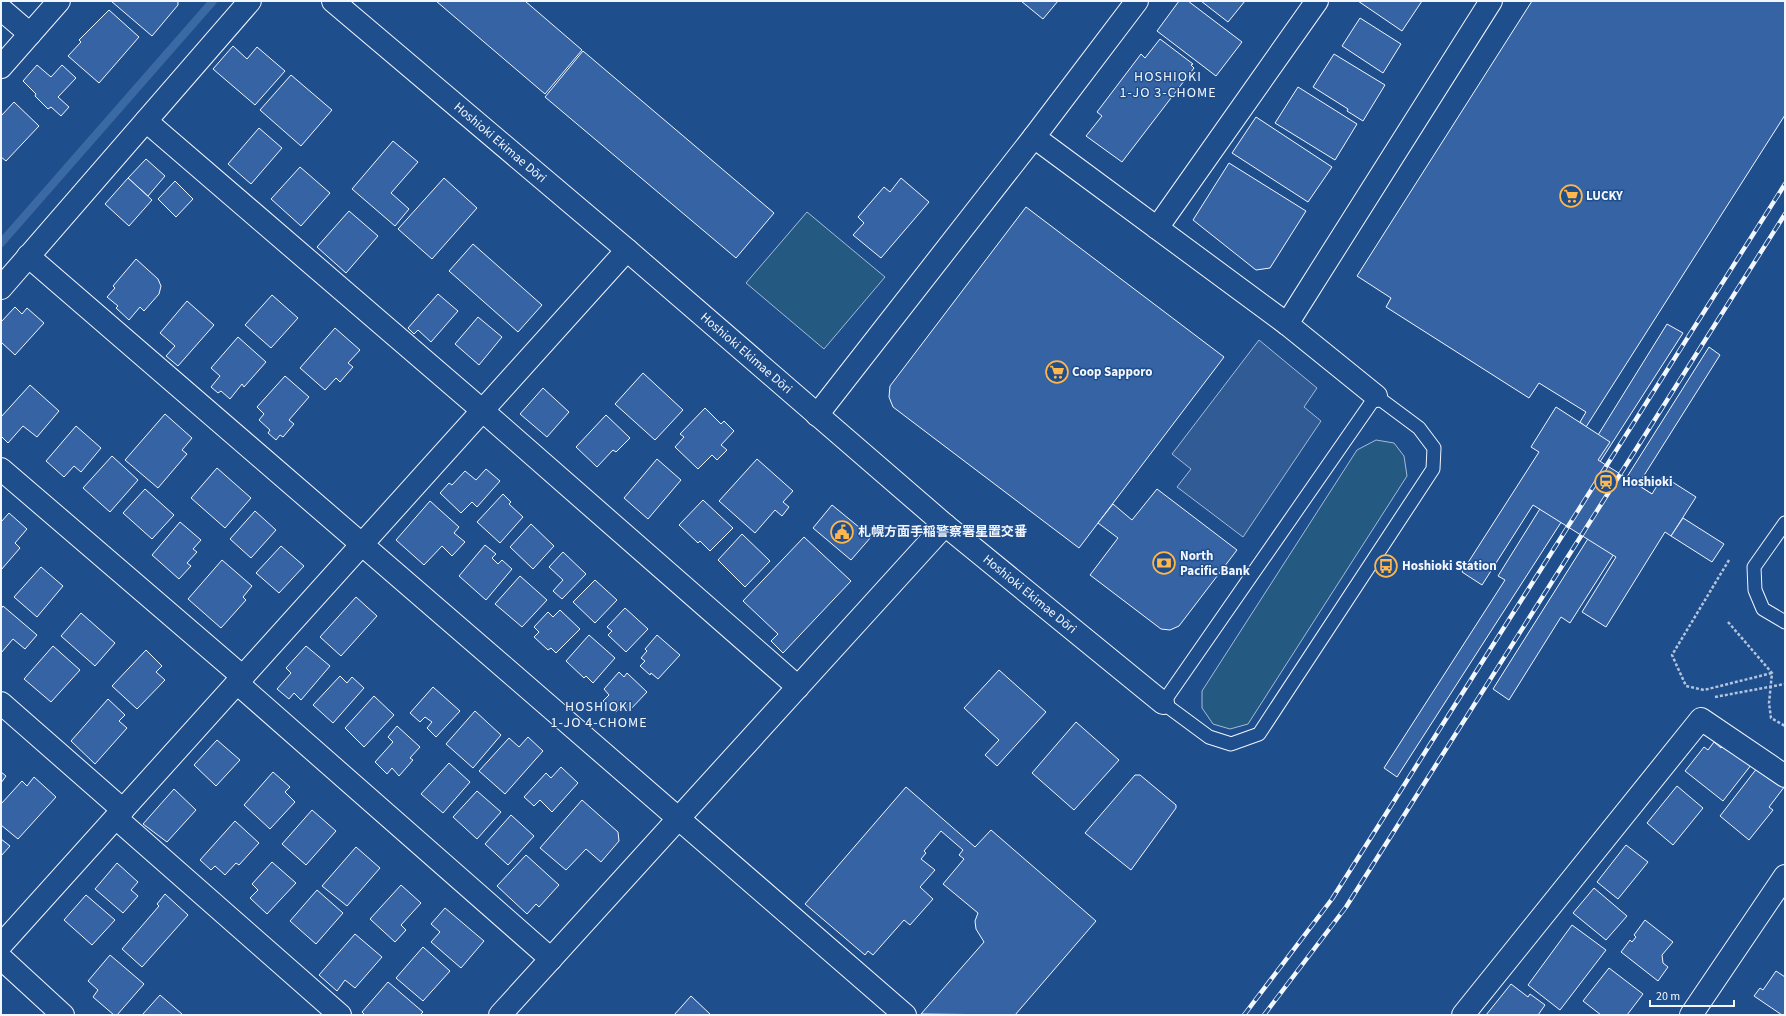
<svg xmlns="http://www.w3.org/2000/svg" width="1786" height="1016" font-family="'Source Sans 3','Noto Sans JP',sans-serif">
<rect width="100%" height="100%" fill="#1f4e8c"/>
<g fill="#245a82" stroke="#a8bbd7">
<path d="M807 212 885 277 824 349 746 283Z"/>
<path d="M1376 440 1394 443 1404 456 1407 476 1248 724 1230 729 1213 724 1202 708V691L1357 450Z"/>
</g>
<path fill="#305b95" stroke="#a8bbd7" d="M1259 340 1317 388 1304 407 1321 421 1243 537 1177 487 1191 469 1172 454Z"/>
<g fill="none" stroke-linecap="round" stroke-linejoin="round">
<path stroke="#3b69a3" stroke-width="8" d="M1 243 213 1"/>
</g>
<g fill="#3563a3" stroke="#f2f6ff">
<path d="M111 1H178V5L152 36Z"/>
<path d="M436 1H525L582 50 545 94Z"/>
<path d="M1021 1H1058L1043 19Z"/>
<path d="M1179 1H1188L1242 42 1216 76 1157 31Z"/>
<path d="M1201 1H1245L1228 22Z"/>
<path d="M1358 1H1422L1402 31Z"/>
<path d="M1532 1H1785V115L1586 427 1580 422 1586 412 1539 383 1529 398 1386 307 1391 298 1357 276Z"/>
<path d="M109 10 139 37 99 83 68 56 81 42 79 40Z"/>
<path d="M1360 18 1401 44 1383 73 1342 46Z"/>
<path d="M1160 39 1193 64 1191 65 1194 68 1122 162 1086 136 1102 116 1097 112 1141 54 1145 58Z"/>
<path d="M233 46 247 59 257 47 285 71 255 105 213 69Z"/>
<path d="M583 51 774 213 736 258 545 97Z"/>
<path d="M1334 54 1385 85 1363 121 1347 111 1348 109 1313 87Z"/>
<path d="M37 65 51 77 62 65 76 78 58 97 69 107 61 116 51 107 48 109 35 96 36 94 23 81Z"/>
<path d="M291 75 332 110 301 146 260 110Z"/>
<path d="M1298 87 1357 124 1335 160 1275 123Z"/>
<path d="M14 102 39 126 6 161 1 157V116Z"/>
<path d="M1256 117 1332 167 1308 202 1232 153Z"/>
<path d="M259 128 282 148 251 184 228 164Z"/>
<path d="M393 141 418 162 391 193 409 209 395 226 352 189Z"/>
<path d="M146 159 165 176 148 196 128 178Z"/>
<path d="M1229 163 1306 211 1270 268 1256 270 1193 220Z"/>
<path d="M300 167 330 193 301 226 271 199Z"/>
<path d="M128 178 152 200 129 226 105 204Z"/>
<path d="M444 178 477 208 432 259 398 229Z"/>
<path d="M901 178 929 202 881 258 853 235 864 223 858 217 884 187 890 192Z"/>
<path d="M175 181 193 199 176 217 158 199Z"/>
<path d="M1026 207 1224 357 1079 548 893 407 889 397 890 386Z"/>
<path d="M349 211 378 236 346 273 317 247Z"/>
<path d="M473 244 542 305 518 332 449 271Z"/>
<path d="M136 259 158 279 161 286 159 294 144 311 140 307 129 320 116 308 118 306 107 297 115 288 113 286Z"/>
<path d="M438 294 458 311 431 342 418 330 414 334 408 328Z"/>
<path d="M272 295 298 318 271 348 245 325Z"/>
<path d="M187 301 214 325 178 366 166 356 175 346 160 333Z"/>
<path d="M15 307 22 314 27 308 44 323 15 355 1 342V322Z"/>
<path d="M478 317 502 337 479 365 455 344Z"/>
<path d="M1667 324 1683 333 1397 777 1384 768 1505 580 1498 576 1576 451 1585 456Z"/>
<path d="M335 328 360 350 348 363 353 367 340 382 336 378 325 390 300 368Z"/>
<path d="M238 337 266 362 244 387 242 384 230 399 221 391 218 393 211 387 220 376 211 368Z"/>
<path d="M1709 347 1720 355 1638 485 1652 494 1570 623 1561 617 1509 700 1493 689Z"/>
<path d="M643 373 683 410 655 440 615 404Z"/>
<path d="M285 376 309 397 289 420 294 424 283 437 280 435 276 440 268 433 270 430 259 420 264 414 257 407Z"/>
<path d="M30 385 59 411 37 437 23 426 8 443 1 436V417Z"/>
<path d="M543 388 569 412 547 437 520 414Z"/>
<path d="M1556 407 1610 442 1598 460 1652 494 1663 476 1696 497 1671 536 1665 532 1606 627 1582 612 1616 557 1533 505 1482 585 1462 572 1539 452 1531 447Z"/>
<path d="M705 408 721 424 724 421 734 431 721 445 727 450 717 460 712 455 698 469 675 447 684 437 680 434Z"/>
<path d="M165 414 192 438 182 450 187 454 158 488 125 460Z"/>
<path d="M606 415 630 438 616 452 613 450 597 467 576 447Z"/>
<path d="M76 426 101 448 81 472 74 466 64 477 46 461Z"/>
<path d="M112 456 138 480 110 512 83 488Z"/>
<path d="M657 459 681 480 648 519 624 498Z"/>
<path d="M757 459 793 491 783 502 789 507 782 516 775 510 755 533 719 501Z"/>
<path d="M217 468 251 498 225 528 191 498Z"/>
<path d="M486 469 500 481 477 507 472 502 461 513 440 493 449 483 452 485 465 471 476 480Z"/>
<path d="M145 489 174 515 152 539 123 513Z"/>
<path d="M1157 489 1237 550 1179 626 1170 630 1161 629 1090 575 1118 538 1098 523 1113 504 1132 520Z"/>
<path d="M503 494 511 502 509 504 523 517 500 543 477 522Z"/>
<path d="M703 500 733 528 710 551 700 541 698 543 679 525Z"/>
<path d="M430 501 459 527 454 533 465 542 452 556 442 546 424 565 396 540Z"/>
<path d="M832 505 871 537 851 560 813 528Z"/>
<path d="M255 511 276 530 251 558 230 539Z"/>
<path d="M9 513 27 529 15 543 20 548 1 570V522Z"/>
<path d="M1683 518 1724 544 1712 562 1671 536Z"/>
<path d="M180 522 201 540 193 549 197 552 187 563 191 566 179 579 152 555Z"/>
<path d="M531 524 554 546 533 569 510 547Z"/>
<path d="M742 534 770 561 745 587 718 560Z"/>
<path d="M804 537 851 581 783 653 771 641 778 634 743 601Z"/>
<path d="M485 545 496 554 492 558 498 564 502 560 512 569 486 600 459 576Z"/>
<path d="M281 546 304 566 279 593 256 573Z"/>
<path d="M563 552 586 574 562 599 553 591 563 580 549 567Z"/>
<path d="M222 560 252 586 243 597 246 600 221 628 188 599Z"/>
<path d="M41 567 63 586 37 617 14 597Z"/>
<path d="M520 576 547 600 522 627 495 604Z"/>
<path d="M595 580 617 600 595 623 573 602Z"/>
<path d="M356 597 377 616 341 656 320 637Z"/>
<path d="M3 606 37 635 25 649 13 639 1 653V609Z"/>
<path d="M625 608 648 629 626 652 608 635 612 631 607 627Z"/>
<path d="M560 610 580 629 556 653 551 648 548 650 534 637 539 632 534 627 548 612 553 617Z"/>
<path d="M81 613 115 643 95 666 61 636Z"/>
<path d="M589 635 615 658 593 683 586 676 584 678 566 661Z"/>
<path d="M657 635 680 655 658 679 651 673 650 675 640 666 645 661 641 658 647 651 645 649Z"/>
<path d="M53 646 80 670 51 702 24 679Z"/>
<path d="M306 646 330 666 301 700 294 693 289 699 277 689 291 673 286 668Z"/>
<path d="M146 650 162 666 156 672 165 680 137 709 112 686Z"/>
<path d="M999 670 1046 712 997 766 985 755 999 740 964 708Z"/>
<path d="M619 672 624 677 627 673 647 692 628 712 621 706 616 712 603 701 609 695 604 689Z"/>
<path d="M340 676 347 683 352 677 364 688 333 723 313 705Z"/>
<path d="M433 687 460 711 436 737 427 728 432 722 425 717 420 722 410 713Z"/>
<path d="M374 696 394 715 364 747 345 728Z"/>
<path d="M108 699 125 715 119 721 127 728 95 764 71 741Z"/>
<path d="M475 711 501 735 473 768 446 744Z"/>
<path d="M1076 722 1119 760 1074 810 1032 773Z"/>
<path d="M397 726 420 747 410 758 413 760 399 776 392 768 387 774 375 762 393 742 388 737Z"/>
<path d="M528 737 543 751 505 794 479 771 509 738 519 747Z"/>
<path d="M1728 739 1755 760 1723 801 1685 771 1704 747 1708 750 1714 742 1721 748Z"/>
<path d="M217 740 240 760 216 786 194 765Z"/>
<path d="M449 763 470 782 443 813 421 794Z"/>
<path d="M1761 763 1785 786 1769 807 1773 810 1749 840 1720 816Z"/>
<path d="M561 767 578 783 552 812 540 800 534 806 524 797 546 773 551 778Z"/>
<path d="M1 772 6 776 1 783Z"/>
<path d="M273 772 290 787 285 792 295 802 270 829 244 805Z"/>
<path d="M1135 775H1140L1176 805V808L1131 870 1085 833Z"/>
<path d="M34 777 56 797 18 839 1 825V804L22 781 27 786Z"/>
<path d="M1677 786 1703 808 1673 845 1647 823Z"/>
<path d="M906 787 975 847 991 830 1096 921 1015 1015 921 1014 984 942 976 929 975 921 978 913 943 884 964 859 959 855 963 850 941 831 924 851 926 853 921 859 935 870 920 887 933 899 910 925 904 920 873 955 868 951 865 955 805 904Z"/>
<path d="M174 789 196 810 167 842 143 824Z"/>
<path d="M477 791 501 812 477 839 453 817Z"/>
<path d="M582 800 618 832 619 841 601 862 586 849 566 870 540 848Z"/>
<path d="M312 810 336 831 306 865 282 844Z"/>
<path d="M511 815 534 836 508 865 485 844Z"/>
<path d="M235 821 259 843 239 865 236 863 225 875 215 866 211 870 200 860Z"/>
<path d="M1 839 10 846 1 856Z"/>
<path d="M1626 845 1648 862 1618 899 1597 882Z"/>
<path d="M356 847 380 868 347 906 322 886Z"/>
<path d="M526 855 559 885 539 907 536 904 527 914 497 886Z"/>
<path d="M272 862 296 883 267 914 250 898 258 890 252 884Z"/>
<path d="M117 863 138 882 131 890 138 896 123 913 95 889Z"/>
<path d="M401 885 421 903 401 925 406 930 395 942 370 919Z"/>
<path d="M1594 888 1627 916 1606 940 1573 913Z"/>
<path d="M317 890 343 913 316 944 290 921Z"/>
<path d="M165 894 188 915 142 967 122 949 159 906 157 904Z"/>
<path d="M86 895 115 920 92 945 64 920Z"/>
<path d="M445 908 484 941 461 968 431 942 440 932 431 924Z"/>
<path d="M1645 920 1673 942 1662 955 1663 963 1668 967 1658 981 1621 952 1630 940 1632 942 1636 937 1634 935Z"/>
<path d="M1572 925 1606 950 1560 1010 1528 985Z"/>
<path d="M355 934 382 957 355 988 345 980 337 991 319 975Z"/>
<path d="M423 947 450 971 423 1001 396 978Z"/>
<path d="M110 955 144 984 117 1015H114L93 997 98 990 88 981Z"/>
<path d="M1609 968 1643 994 1627 1015H1601L1583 1001Z"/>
<path d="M1776 971 1785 977V1015H1782L1754 996 1760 988 1763 990Z"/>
<path d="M388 982 423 1012 420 1015H365L362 1012Z"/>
<path d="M1511 984 1528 997 1530 994 1545 1005 1538 1015H1486Z"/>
<path d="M160 995 182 1014 181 1015H142Z"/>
<path d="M691 996 711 1015H674Z"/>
</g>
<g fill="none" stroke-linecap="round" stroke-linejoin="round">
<g stroke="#f2f6ff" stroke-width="15">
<g id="service">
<path d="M1376 396 1419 428 1434 448 1433 469 1259 734 1231 744 1209 737 1163 703Z"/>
<path d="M1785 523 1754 567 1755 590 1763 609 1785 622"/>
</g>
</g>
<g stroke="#f2f6ff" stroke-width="24">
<g id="minor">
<path d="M1 9 30 34"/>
<path d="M1 67 59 1"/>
<path d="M146 121 483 411 798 687"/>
<path d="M1034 137 1287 324 1376 396"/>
<path d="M1157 228 1317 1"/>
<path d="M28 256C320 510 614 760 905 1015"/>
<path d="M1 288 250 1"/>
<path d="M1287 324 1491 1"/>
<path d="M817 415 1034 137 1137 1"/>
<path d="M1 469 243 677"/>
<path d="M237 683 551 959"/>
<path d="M1 703 123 810"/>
<path d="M116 818 340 1015"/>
<path d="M1 945 627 250"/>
<path d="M1 958 63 1015"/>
<path d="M500 1015 945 525"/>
<path d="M1463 1015 1701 719 1785 776"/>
</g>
</g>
<g stroke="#f2f6ff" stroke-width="24">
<g id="tertiary">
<path id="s1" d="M333 1 627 250 945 525 1163 703"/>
<path d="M1691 1015 1785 876"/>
</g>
</g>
<g stroke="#b3c4dc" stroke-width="2.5" stroke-dasharray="3 2" stroke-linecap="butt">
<path d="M1729 560 1672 655 1686 686 1704 690 1772 673"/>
<path d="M1728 622 1772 673 1769 703 1771 718 1785 726"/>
<path d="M1715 697 1785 684"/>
</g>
<use href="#service" stroke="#1f4e8c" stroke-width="13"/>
<use href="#minor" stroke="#1f4e8c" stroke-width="22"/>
<use href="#tertiary" stroke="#1f4e8c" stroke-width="22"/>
<g stroke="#f2f6ff" stroke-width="4.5">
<g id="rail">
<path d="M1244 1015 1332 899 1785 184"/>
<path d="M1264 1015 1346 907 1785 214"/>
</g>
</g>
<use href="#rail" stroke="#1f4e8c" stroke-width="3" stroke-dasharray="9" stroke-linecap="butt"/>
</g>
<defs>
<g id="supermarket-ring" transform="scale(1.15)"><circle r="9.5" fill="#1f4e8c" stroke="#ffb74d" stroke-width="1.5"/><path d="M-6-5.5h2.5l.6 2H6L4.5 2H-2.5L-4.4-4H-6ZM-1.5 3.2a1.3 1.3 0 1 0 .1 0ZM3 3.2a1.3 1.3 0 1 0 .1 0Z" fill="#ffb74d"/></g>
<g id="station-ring" transform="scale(1.15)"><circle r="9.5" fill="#1f4e8c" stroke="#ffb74d" stroke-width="1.5"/><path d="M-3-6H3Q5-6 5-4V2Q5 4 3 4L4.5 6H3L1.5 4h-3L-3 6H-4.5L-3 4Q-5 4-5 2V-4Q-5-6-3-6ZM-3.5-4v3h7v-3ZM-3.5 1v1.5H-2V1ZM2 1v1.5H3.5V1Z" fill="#ffb74d"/></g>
<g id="civic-ring" transform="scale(1.15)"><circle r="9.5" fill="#1f4e8c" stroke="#ffb74d" stroke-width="1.5"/><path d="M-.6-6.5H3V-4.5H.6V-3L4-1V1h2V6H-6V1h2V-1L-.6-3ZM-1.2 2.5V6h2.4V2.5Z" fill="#ffb74d"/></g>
<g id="bank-ring" transform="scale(1.15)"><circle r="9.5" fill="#1f4e8c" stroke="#ffb74d" stroke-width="1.5"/><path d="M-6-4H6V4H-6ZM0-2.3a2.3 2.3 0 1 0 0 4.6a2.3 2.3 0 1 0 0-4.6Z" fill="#ffb74d"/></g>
<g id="bus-ring" transform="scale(1.15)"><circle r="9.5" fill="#1f4e8c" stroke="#ffb74d" stroke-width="1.5"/><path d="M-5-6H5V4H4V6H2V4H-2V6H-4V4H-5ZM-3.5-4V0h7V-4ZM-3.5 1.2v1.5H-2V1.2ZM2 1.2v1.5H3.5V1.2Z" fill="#ffb74d"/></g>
</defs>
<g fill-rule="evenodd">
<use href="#supermarket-ring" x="1571" y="196"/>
<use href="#supermarket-ring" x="1057" y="372"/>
<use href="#station-ring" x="1606" y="482"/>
<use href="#civic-ring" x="842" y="532"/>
<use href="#bank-ring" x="1164" y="563"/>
<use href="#bus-ring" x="1386" y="566"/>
</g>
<g text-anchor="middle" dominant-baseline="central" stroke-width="3" stroke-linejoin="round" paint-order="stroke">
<g font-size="13" fill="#f2f6ff" stroke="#1f4e8c">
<text stroke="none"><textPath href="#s1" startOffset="219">Hoshioki Ekimae Dōri</textPath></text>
<text stroke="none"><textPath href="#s1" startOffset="543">Hoshioki Ekimae Dōri</textPath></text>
<text stroke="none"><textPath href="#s1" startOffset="915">Hoshioki Ekimae Dōri</textPath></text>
</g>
<g font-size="13" font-weight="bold" fill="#f2f6ff" stroke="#1f4e8c" text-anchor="start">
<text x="1586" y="196">LUCKY</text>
<text x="1072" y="372">Coop Sapporo</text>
<text x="1622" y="482">Hoshioki</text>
<text x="858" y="532">札幌方面手稲警察署星置交番</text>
<text x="1180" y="556">North<tspan x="1180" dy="15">Pacific Bank</tspan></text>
<text x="1402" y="566">Hoshioki Station</text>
</g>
<g font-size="14" letter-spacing="1" fill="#f2f6ff" stroke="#1f4e8c">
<text x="1168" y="77">HOSHIOKI<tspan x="1168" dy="16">1-JO 3-CHOME</tspan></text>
<text x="599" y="707">HOSHIOKI<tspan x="599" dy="16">1-JO 4-CHOME</tspan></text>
</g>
</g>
<rect width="1786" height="1016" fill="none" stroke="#f2f6ff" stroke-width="4"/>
<path d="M1650 1000v6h84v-6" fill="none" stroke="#f2f6ff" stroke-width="2"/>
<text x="1656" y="1000" font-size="12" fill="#f2f6ff" stroke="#1f4e8c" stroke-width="3" paint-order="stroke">20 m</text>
</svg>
